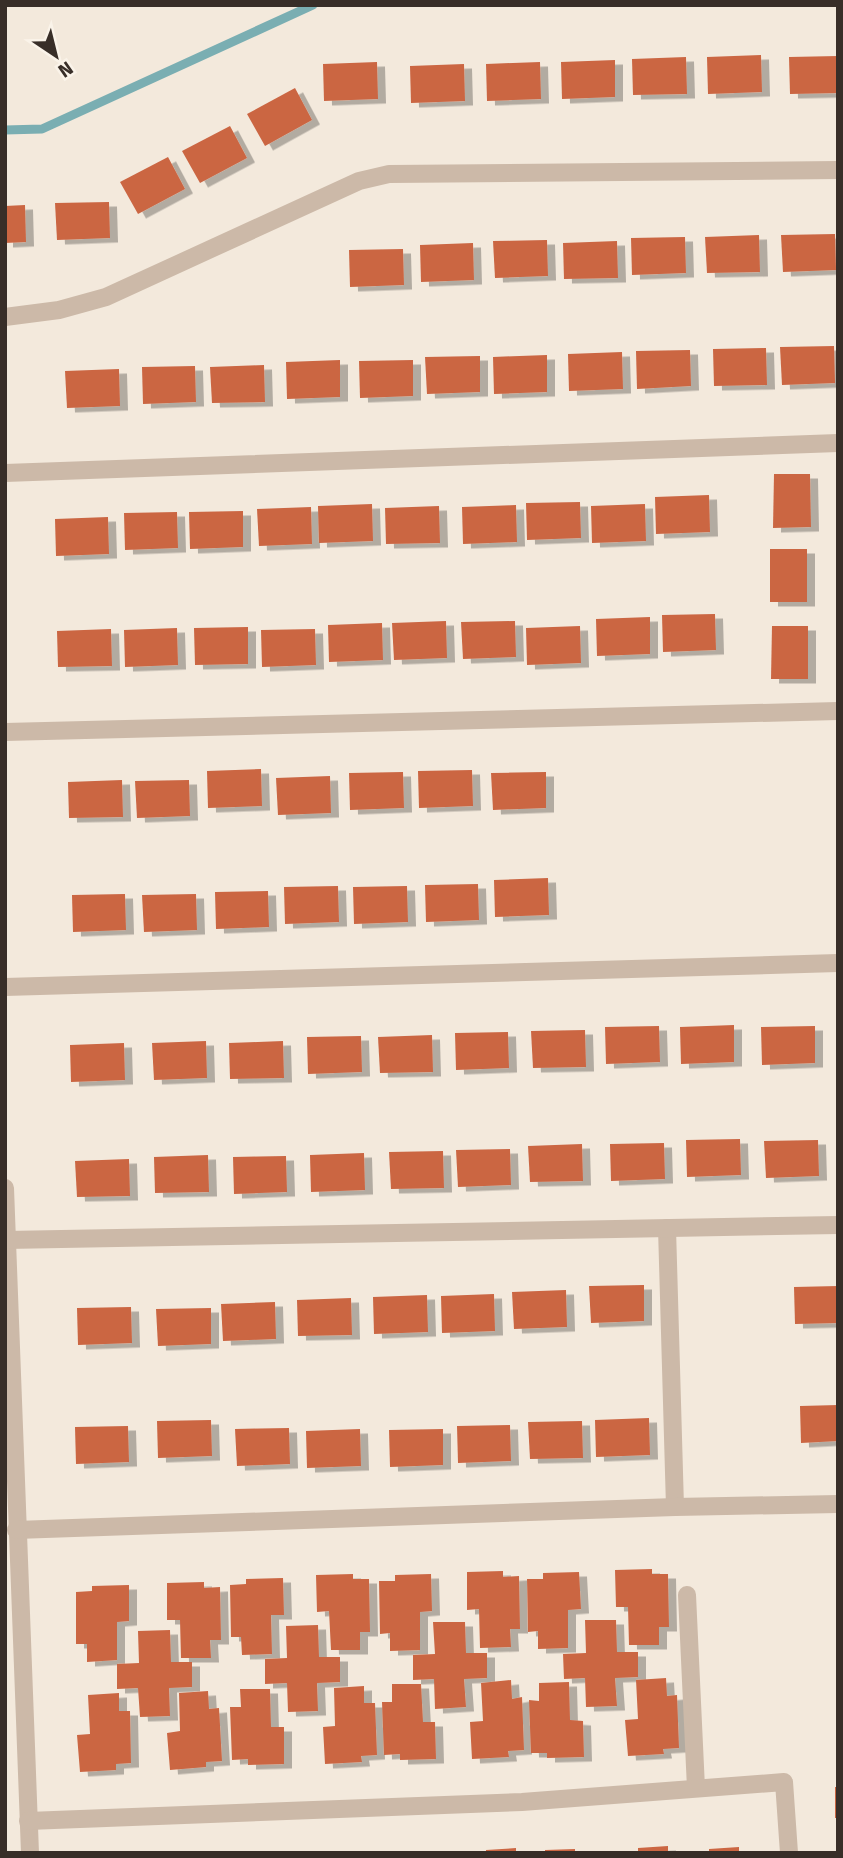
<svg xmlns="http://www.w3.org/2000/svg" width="843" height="1858" font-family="'Fira Sans',sans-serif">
<defs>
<filter id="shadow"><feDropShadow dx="8" dy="4.5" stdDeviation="0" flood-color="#0004"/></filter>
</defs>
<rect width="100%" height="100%" fill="#f3e9dc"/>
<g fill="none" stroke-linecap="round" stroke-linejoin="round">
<path stroke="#7aaeb2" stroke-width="9" d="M5 130 42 129 313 5"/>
</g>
<g fill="#cb6643" filter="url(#shadow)">
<path d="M761 55 762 92 708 94 707 57Z"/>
<path d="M838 56V93L790 94 789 57Z"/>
<path d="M686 57 687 94 633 95 632 59Z"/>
<path d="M615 60V97L562 99 561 62Z"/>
<path d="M377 62 378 99 324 101 323 64Z"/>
<path d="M540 62 541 99 487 101 486 64Z"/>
<path d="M464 64 465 101 411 103 410 66Z"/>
<path d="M295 88 312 120 265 146 247 114Z"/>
<path d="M230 126 247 158 200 183 182 151Z"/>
<path d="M168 157 185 189 138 214 120 182Z"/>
<path d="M109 202 110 238 57 240 55 203Z"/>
<path d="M25 205 26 242 5 243V206Z"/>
<path d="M835 234 836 270 783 272 781 235Z"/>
<path d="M759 235 760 272 707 273 705 237Z"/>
<path d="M685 237 686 273 632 275 631 238Z"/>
<path d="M547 240 548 276 495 278 493 241Z"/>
<path d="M617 241 618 278 564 279 563 243Z"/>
<path d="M473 243 474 280 421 282 420 245Z"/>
<path d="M403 249 404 285 350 287 349 250Z"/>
<path d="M834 346 835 383 782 385 780 347Z"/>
<path d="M766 348 767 385 714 386 713 349Z"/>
<path d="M690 350 691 386 637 389 636 351Z"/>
<path d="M622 352 623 389 569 391 568 354Z"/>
<path d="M547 355V392L494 394 493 357Z"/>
<path d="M480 356V392L427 394 425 357Z"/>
<path d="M340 360V397L287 399 286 362Z"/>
<path d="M413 360V396L360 398 359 361Z"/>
<path d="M264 365 265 402 212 403 210 367Z"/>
<path d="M195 366 196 402 143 404 142 367Z"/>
<path d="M119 369 120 406 67 408 65 371Z"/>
<path d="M774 474H810L811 527 773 528Z"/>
<path d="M709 495 710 532 656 534 655 497Z"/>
<path d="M580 502 581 538 527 540 526 503Z"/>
<path d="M372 504 373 541 319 543 318 506Z"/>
<path d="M645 504 646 541 592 543 591 506Z"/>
<path d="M516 505 517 542 463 544 462 507Z"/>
<path d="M439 506 440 543 386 544 385 508Z"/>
<path d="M311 507 312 544 259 546 257 509Z"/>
<path d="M243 511V547L190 549 189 512Z"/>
<path d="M177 512 178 548 125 550 124 513Z"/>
<path d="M108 517 109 554 56 556 55 519Z"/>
<rect x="770" y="549" width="37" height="53"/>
<path d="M715 614 716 650 663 652 662 615Z"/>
<path d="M650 617V654L597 656 596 619Z"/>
<path d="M446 621 447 658 394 660 392 623Z"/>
<path d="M515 621 516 657 463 659 461 622Z"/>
<path d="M382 623 383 660 329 662 328 625Z"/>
<path d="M580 626 581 663 527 665 526 628Z"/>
<path d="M772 626H808V679H771Z"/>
<path d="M248 627V664L195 665 194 628Z"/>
<path d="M177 628 178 665 125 667 124 630Z"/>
<path d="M111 629 112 666 58 667 57 631Z"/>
<path d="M315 629 316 665 262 667 261 630Z"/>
<path d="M261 769 262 806 208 808 207 771Z"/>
<path d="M472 770 473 806 419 808 418 771Z"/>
<path d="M403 772 404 808 350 810 349 773Z"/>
<path d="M546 772V808L493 810 491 773Z"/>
<path d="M330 776 331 813 278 815 276 778Z"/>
<path d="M122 780 123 817 69 818 68 782Z"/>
<path d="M189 780 190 816 137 818 135 781Z"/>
<path d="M548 878 549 915 495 917 494 880Z"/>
<path d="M478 884 479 920 426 922 425 885Z"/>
<path d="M338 886 339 922 285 924 284 887Z"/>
<path d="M407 886 408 922 354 924 353 887Z"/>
<path d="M268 891 269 927 216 929 215 892Z"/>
<path d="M125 894 126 930 73 932 72 895Z"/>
<path d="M196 894 197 930 144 932 142 895Z"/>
<path d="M734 1025V1062L681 1064 680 1027Z"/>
<path d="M659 1026 660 1062 606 1064 605 1027Z"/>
<path d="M815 1026V1063L762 1065 761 1027Z"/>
<path d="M585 1030 586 1067 533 1068 531 1031Z"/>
<path d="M508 1032 509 1068 456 1070 455 1033Z"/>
<path d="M432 1035 433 1072 380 1073 378 1037Z"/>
<path d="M361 1036 362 1072 308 1074 307 1037Z"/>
<path d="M206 1041 207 1078 154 1080 152 1043Z"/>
<path d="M283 1041 284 1078 230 1079 229 1043Z"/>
<path d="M124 1043 125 1080 71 1082 70 1045Z"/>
<path d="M740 1139 741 1175 687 1177 686 1140Z"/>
<path d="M818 1140 819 1176 766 1178 764 1141Z"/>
<path d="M664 1143 665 1179 611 1181 610 1144Z"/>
<path d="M582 1144 583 1181 530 1182 528 1146Z"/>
<path d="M510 1149 511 1185 458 1187 456 1150Z"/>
<path d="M443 1151 444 1188 391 1189 389 1152Z"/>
<path d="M364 1153 365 1190 311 1192 310 1155Z"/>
<path d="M208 1155 209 1192 155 1193 154 1157Z"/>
<path d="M286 1156 287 1192 234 1194 233 1157Z"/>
<path d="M129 1159 130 1196 77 1197 75 1161Z"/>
<path d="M644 1285V1321L591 1323 589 1286Z"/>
<path d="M838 1286V1323L795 1324 794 1287Z"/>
<path d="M566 1290 567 1327 514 1329 512 1292Z"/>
<path d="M494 1294 495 1331 442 1333 441 1296Z"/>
<path d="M427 1295 428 1332 374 1334 373 1297Z"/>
<path d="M351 1298 352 1335 298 1336 297 1300Z"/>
<path d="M275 1302 276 1339 223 1341 221 1304Z"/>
<path d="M131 1307 132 1343 78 1345 77 1308Z"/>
<path d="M211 1308V1344L158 1346 156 1309Z"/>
<path d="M838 1405V1441L801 1443 800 1406Z"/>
<path d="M649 1418 650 1455 596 1457 595 1420Z"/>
<path d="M211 1420 212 1456 158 1458 157 1421Z"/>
<path d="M582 1421 583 1458 530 1459 528 1422Z"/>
<path d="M510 1425 511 1461 458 1463 457 1426Z"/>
<path d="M128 1426 129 1462 76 1464 75 1427Z"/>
<path d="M289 1428 290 1464 237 1466 235 1429Z"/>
<path d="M360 1429 361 1466 307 1468 306 1431Z"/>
<path d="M443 1429V1465L390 1467 389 1430Z"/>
<path d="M652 1569V1574H668L669 1627H659V1645H629L628 1607H616L615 1570Z"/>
<path d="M503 1571V1577L519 1576 520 1629H510L511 1647 480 1648 479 1609 467 1610V1572Z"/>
<path d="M579 1572 581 1609 568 1610V1648L538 1649V1631L528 1632 527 1579H543V1573Z"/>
<path d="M353 1574V1579H369L370 1632H360V1650H331L329 1611 317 1612 316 1575Z"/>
<path d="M431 1574 432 1611 420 1612V1650L390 1651V1633L380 1634 379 1581H395V1575Z"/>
<path d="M283 1578 284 1615H271L272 1654 242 1655 241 1637H231L230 1585 246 1584V1579Z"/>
<path d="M204 1582V1588L220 1587 221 1640H210L211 1658H181L180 1620H167V1583Z"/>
<path d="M129 1585V1621L117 1622V1660L87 1662V1644H76V1592L92 1591V1586Z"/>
<path d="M585 1620H616L617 1652H638V1677L615 1678 617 1706 586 1707 585 1678 564 1679 563 1654 586 1653Z"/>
<path d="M433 1622H465L466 1653H487V1678L464 1679 466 1707 435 1709 434 1679 413 1680V1655L435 1654Z"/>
<path d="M318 1625 319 1657H340V1682L317 1683 318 1711 288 1712 287 1683 265 1684V1659L287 1658 286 1626Z"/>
<path d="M170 1630 171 1662H192V1687L169 1688 170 1716 140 1717 138 1688 117 1689V1664L139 1663 138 1631Z"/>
<path d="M666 1678 667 1696 677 1695 679 1748 663 1749 664 1754 628 1756 625 1720 638 1719 636 1680Z"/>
<path d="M511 1680 512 1699 522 1697 524 1750 508 1751 509 1757 472 1759 470 1722 483 1721 481 1683Z"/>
<path d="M569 1682 570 1720 583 1721 584 1757 547 1758V1753H531L529 1700 539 1701V1683Z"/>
<path d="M392 1684H421L423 1722H435L436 1759 400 1760V1754L384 1755 382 1702H392Z"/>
<path d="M364 1686V1703H375L377 1755 361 1756 362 1762 325 1764 323 1727 335 1726 334 1688Z"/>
<path d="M240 1689H270L271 1727H284V1764L248 1765V1759L232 1760 230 1707H241Z"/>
<path d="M208 1691 209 1709 219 1708 222 1761 206 1762V1767L170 1770 167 1733 180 1731 179 1693Z"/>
<path d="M119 1693V1711H130L131 1763 116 1764V1770L80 1772 77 1735 90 1734 88 1695Z"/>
<rect x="835" y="1787" width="3" height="31"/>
<path d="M668 1846V1853H638V1848Z"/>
<path d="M739 1847V1853H709V1849Z"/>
<path d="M516 1848V1853H486V1850Z"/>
<path d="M575 1849V1853H545V1850Z"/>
</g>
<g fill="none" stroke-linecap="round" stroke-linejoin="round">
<g stroke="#ccb9a8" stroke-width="18">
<path d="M5 317 59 310 106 297 359 181 389 174 838 170"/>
<path d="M5 473 838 443"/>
<path d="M5 732 838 711"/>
<path d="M5 987 838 963"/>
<path d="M5 1188 30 1853"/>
<path d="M667 1228 675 1507"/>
<path d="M6 1240 838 1225"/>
<path d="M16 1530 675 1507 838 1504"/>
<path d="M687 1595 696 1788"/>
<path d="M28 1821 522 1802 784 1782 789 1853"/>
</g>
</g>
<rect width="843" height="1858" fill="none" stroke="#382e28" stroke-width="14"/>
<g transform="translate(56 56) rotate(145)" stroke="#faf3e9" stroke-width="5" paint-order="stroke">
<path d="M0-5L12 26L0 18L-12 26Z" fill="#382e28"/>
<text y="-10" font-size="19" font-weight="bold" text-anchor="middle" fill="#382e28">N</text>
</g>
</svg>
